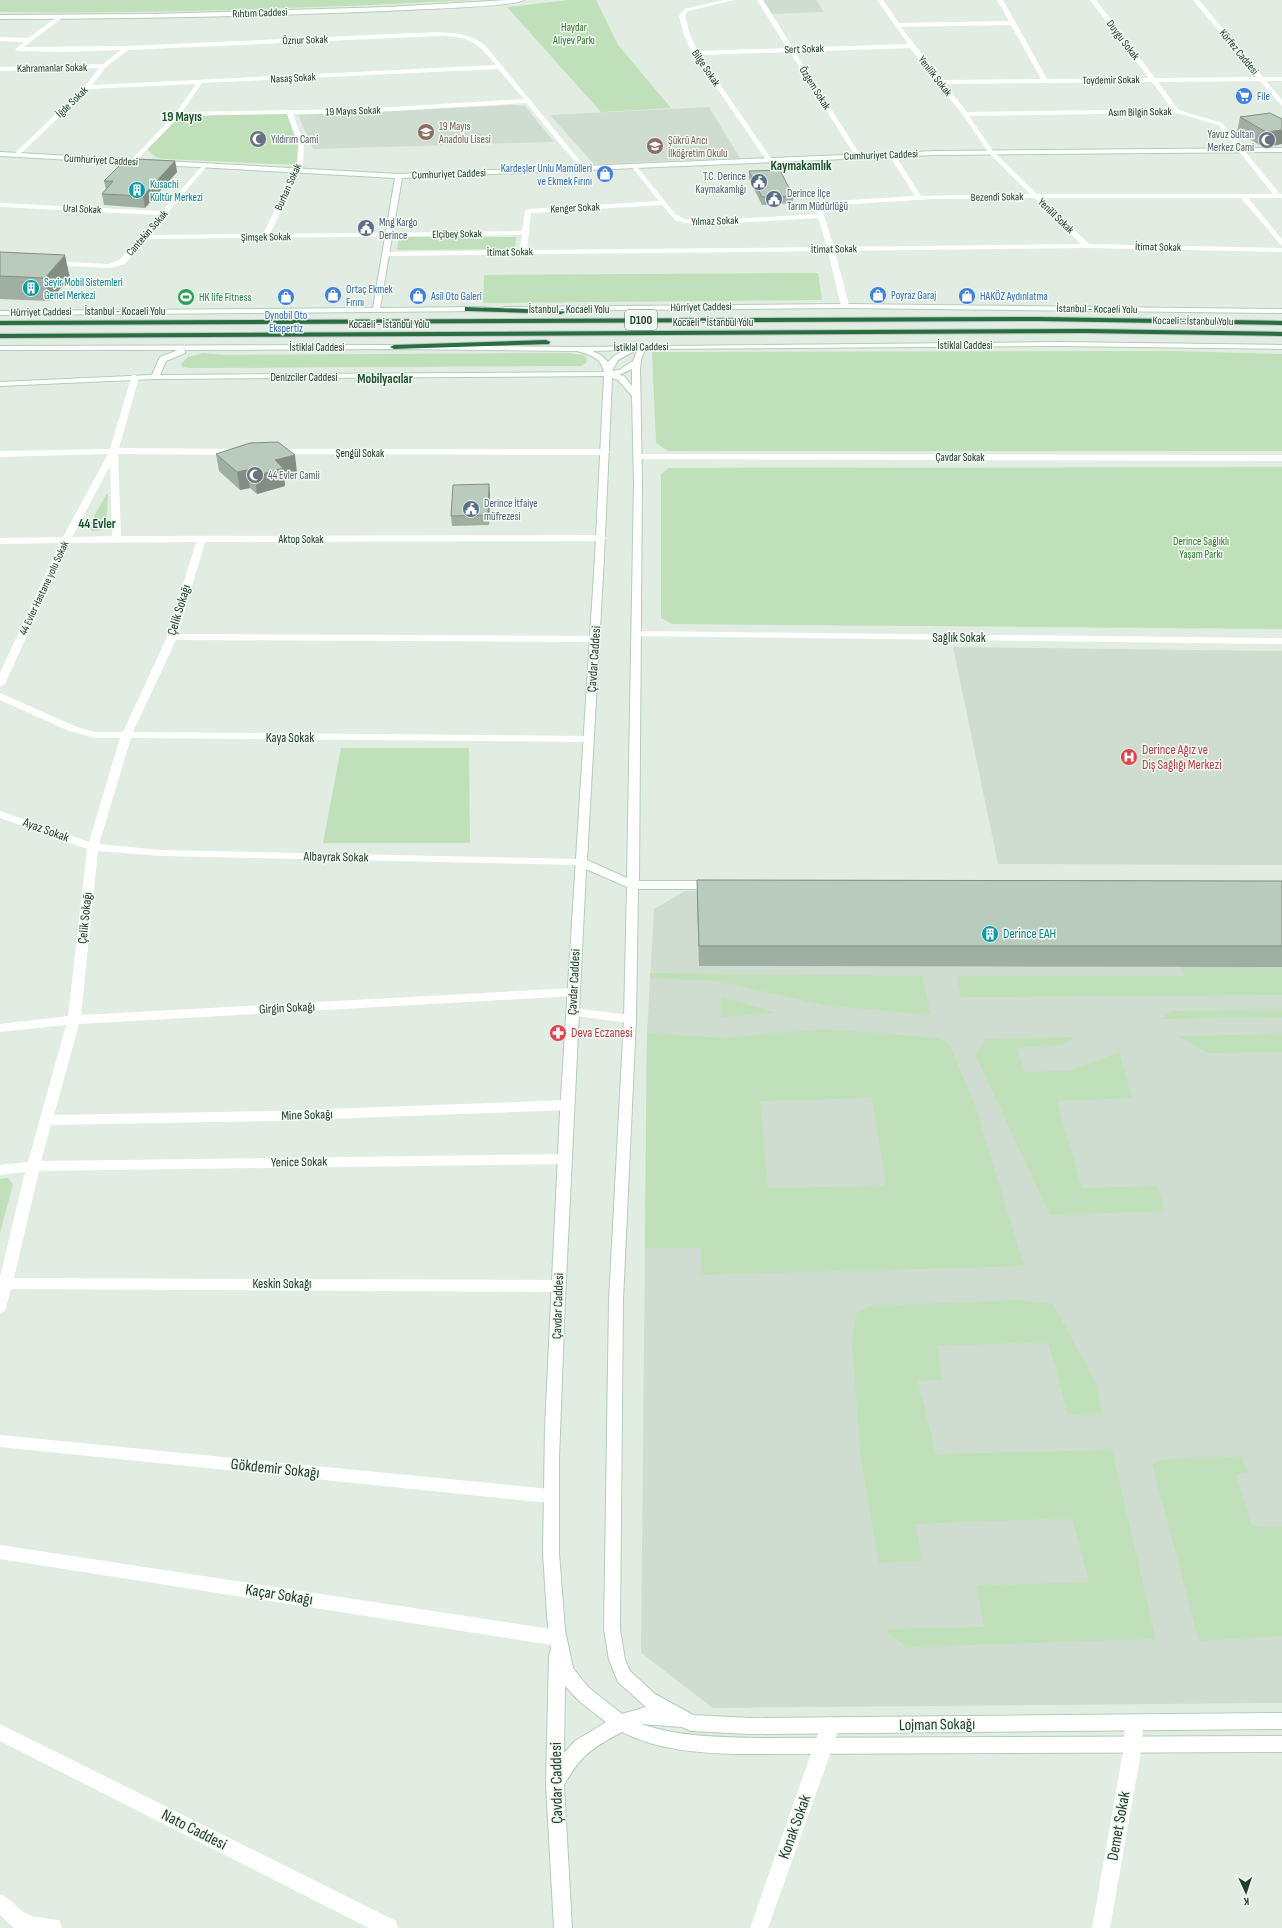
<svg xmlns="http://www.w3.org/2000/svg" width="1282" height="1928" font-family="'Sofia Sans Condensed',sans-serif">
<rect width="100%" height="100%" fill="#e1ede2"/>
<g fill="#cfddd0">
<path d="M760 0H816L824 12 768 14Z"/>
<path d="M513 105 525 106 554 142 313 149 298 115Z"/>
<path d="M709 107 740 158 594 164 550 115Z"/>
<path d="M953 647 1282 651V865L998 864Z"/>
<path d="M1282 886V1703L713 1708 641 1653 647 1033 654 909 685 891Z"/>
</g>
<g fill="#bfe0b8" fill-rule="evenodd">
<path d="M0 0H473C315 8 158 14 0 12Z"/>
<path d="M569 0H596L618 45 671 108 601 112 507 7Z"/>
<path d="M290 113 301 145 299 165 164 159 156 157 145 148 178 114Z"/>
<path d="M399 237H516L515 249 397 250Z"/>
<path d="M818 273 822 300 483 303 484 275Z"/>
<path d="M1172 351 1282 354V451H668L656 443 652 352Z"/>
<path d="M203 353 224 355 567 353 584 355 587 359 586 363 581 366 190 368 183 367 181 364 188 357Z"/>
<path d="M1282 467V629L672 624 661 618V474L669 468Z"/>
<path d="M106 495H108L106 526 103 530 92 531 88 527Z"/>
<path d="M341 748H469L470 843H323Z"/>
<path d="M1282 887V995L961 997 957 976H1184L1171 939Z"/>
<path d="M650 973 922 976 931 1015 823 1005 718 981 650 978Z"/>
<path d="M721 997 777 1013 721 1017Z"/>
<path d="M1282 1010V1017L1160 1019 1171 1011Z"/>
<path d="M825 1029 938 1038 950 1046 976 1108 1024 1266 701 1275V1248H645L647 1033 724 1038ZM872 1098 886 1186 768 1188 760 1101Z"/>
<path d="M1282 1034V1052L1208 1053 1177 1036Z"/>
<path d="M1074 1037 1063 1045 1017 1048 1025 1072 1070 1071 1119 1052 1132 1098 1057 1101 1082 1188 1158 1186 1164 1211 1050 1215 976 1056 986 1039Z"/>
<path d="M8 1178 13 1184 0 1233V1179Z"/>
<path d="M1020 1300 1053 1304 1095 1381 1102 1414 1068 1415 1048 1342 937 1346 943 1380 918 1381 936 1454 1112 1450 1156 1639 907 1647 887 1633 889 1629 984 1627 976 1586 1089 1582 1072 1518 915 1524 923 1561 879 1563 861 1459 852 1342 856 1314 870 1306Z"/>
<path d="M1242 1457 1248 1473 1237 1474V1478L1251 1524 1258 1527 1282 1526V1636L1199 1641 1152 1463 1164 1459Z"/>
</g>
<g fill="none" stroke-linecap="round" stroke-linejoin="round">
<g stroke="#b3ceb8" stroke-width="2">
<g id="secondary">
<path d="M507 0H524C514 6 444 8 428 9 285 16 142 19 0 19V15L154 14 388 7Z"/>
<path d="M1282 148V152L936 155 402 178 380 308 481 307H484V311L0 315V311L373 308 395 178 0 156V152L399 174 936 151Z"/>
<path d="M845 304 1282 309V313L845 308 505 311 501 309 505 307Z"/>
<path d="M1059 342 1282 345V349L1059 346 646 349 642 356 640 368 642 482 639 881H712L718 885 712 889H638L636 1019 623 1300 620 1629 625 1660 630 1671 655 1694 693 1715 750 1718 1282 1713V1729L750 1734 691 1731 682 1727 641 1724C679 1737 718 1737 758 1738L1282 1736V1752L737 1754C697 1753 658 1750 622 1732 593 1747 580 1756 564 1785L572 1928H554L546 1784 549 1655 551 1650 547 1616 543 1553 545 1427 560 1113 595 557 604 376 155 379 0 386V382L152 375 160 357 178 350H0V346L394 345 577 347ZM394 349 577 351C588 354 602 358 604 372L160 375 166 361 185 353V350ZM638 349 633 361 619 370 612 371 618 360ZM625 350 615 355 608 362 601 355 592 351ZM632 369V386L624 376 619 375ZM612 378 618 380 632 396 634 482 627 878 587 860 604 557ZM586 869 627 887 624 1019 609 1300 604 1629 609 1660 618 1682 646 1707 622 1714 588 1687 573 1668 565 1630 559 1553V1458L565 1301ZM565 1686 580 1702 606 1722 575 1741 564 1753Z"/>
</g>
</g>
<g stroke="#c1c9c3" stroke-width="2">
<g id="highway">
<path d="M465 307 561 310 565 312 561 314 468 311H465Z"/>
<path d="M1039 317 1282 321V325L1039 321 0 325V321Z"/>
<path d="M1086 329 1282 332V336L1086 333 0 338V334Z"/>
<path d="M546 340 550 342 549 344 394 349 390 347 394 345Z"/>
</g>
</g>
<g fill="#fff" fill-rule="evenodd">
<path d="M724 0H734L688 11 685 16 690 35 698 51 787 48 757 0H763L793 48 908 44 877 0H883L899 23 1009 21 997 0H1003L1047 79 1149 78 1090 0H1096L1155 78 1257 77 1193 0H1199L1263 77H1282V81H1266L1282 100V106L1260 81 1158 82 1179 110 1222 123 1280 194H1282V198H1248L1282 239V245L1280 244 1241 198H1041L1089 244 1282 248V252L1087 248 835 251 849 306 845 308 841 306 828 251 386 256 382 254 383 252 520 250 522 235 145 239 125 264 111 268 51 265H48V261L108 264 119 260 159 215 0 207V203L162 211 204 164 207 166 206 167 149 235 263 234 297 165 298 145 287 114 180 116 134 163H130V161L176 113 196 84 89 89 18 156H14V154L85 86 99 68 0 71V67L103 64 121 50 63 52 18 51 15 49 24 42 0 41V37L28 38 60 15 62 18 24 47 127 46 437 32 461 34 473 38 484 44 586 168 581 169 526 103 359 113 293 114 304 145 303 165 270 234 522 231 525 211 528 209 659 201 631 166 634 164 636 165 675 214 684 219 699 221 817 214 814 204 817 202 915 196 889 155 892 153 895 155 921 196 1030 194 989 153 963 115 910 48 795 52 861 156 858 158 855 156 790 52 700 55 772 160 767 161 690 49 684 35 679 16 684 9ZM1011 25 1041 79 942 80 901 27ZM437 36C469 36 476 41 496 65L92 85 106 67 128 50ZM498 69 524 99 359 109 182 112 202 83ZM1152 82 1172 109 967 112 945 84ZM1177 113 1218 125 1273 194H1037L993 151 969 116ZM1034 198 1081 244 834 247 821 206 933 199ZM662 205 676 221 699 225 818 218 827 247 527 250 531 213Z"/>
<path d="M132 375H135L139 377 119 448 238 449 242 452 238 455 118 454 121 536 602 535 607 538 602 541 205 542 178 634 595 636 600 639 595 642 176 640 133 732 588 736 593 739 588 742 131 738 99 844 161 850 581 859 587 862 581 865 161 856 98 851 81 1015 574 988 578 989 580 992 578 995 574 996 79 1024 54 1115 273 1111 568 1100 573 1102 574 1105 573 1108 568 1110 273 1121 51 1125 41 1161 565 1154 570 1156 572 1159 570 1162 565 1164 39 1171 14 1278 558 1280 563 1282 565 1286 563 1290 558 1292 11 1289 5 1311 0 1313V1277L25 1172 0 1175V1165L28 1162 66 1025 0 1032V1024L68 1016 87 849 0 818V811L89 842 120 738H95L69 731 0 700V693L77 727 95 732H123L167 637 196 542 69 543 5 684 0 687V673L60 543 0 544V538L63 537 108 454 0 457V451L110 449ZM110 466 112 536 72 537Z"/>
<path d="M275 449H606L610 452 606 455 272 454 271 452Z"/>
<path d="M638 454 1282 455V461L635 459V455Z"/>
<path d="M636 631 1282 638V644L633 636 631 634 633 632Z"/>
<path d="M573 1008 630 1015 634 1016 636 1019 634 1022 630 1023 569 1015 567 1012 569 1009Z"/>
<path d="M0 1435 550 1489 556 1491 558 1496 556 1501 550 1503 0 1447Z"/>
<path d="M0 1545 558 1630 564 1633 566 1638 564 1643 558 1646 0 1559Z"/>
<path d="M1134 1715 1140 1717 1143 1723 1142 1746 1110 1928H1092L1124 1746 1125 1723 1128 1717Z"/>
<path d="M830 1717 836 1719 839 1725 833 1746 768 1928H750L821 1725 824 1719Z"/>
<path d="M0 1724 396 1921 398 1928H369L0 1741Z"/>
<path d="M0 1894C10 1898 16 1907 25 1913 34 1919 49 1917 60 1921L62 1928H14L0 1915Z"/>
</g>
<use href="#secondary" fill="#fff" fill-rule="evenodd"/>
<use href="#highway" fill="#296e41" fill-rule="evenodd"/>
</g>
<g fill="#9fafa2">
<path d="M1240 117 1282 119 1267 147H1263L1237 132Z"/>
<path d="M175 161 177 172 145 208 104 205 102 194 106 189 104 181 129 164Z"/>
<path d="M749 171 793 196V203L762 205 749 179Z"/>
<path d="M0 252 70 278 49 301 0 299Z"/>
<path d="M216 454 297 473 284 476 285 486 257 494 250 488 240 490 219 471Z"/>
<path d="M490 494 489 525 452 526 451 516Z"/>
<path d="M697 880 1282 881V967L699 966 697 900Z"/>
</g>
<g fill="#828e84">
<path d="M1282 130V144L1267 147 1270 132Z"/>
<path d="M175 161 177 172 145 208 143 196Z"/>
<path d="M65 255 70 278 49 301 45 278Z"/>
<path d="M295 455 297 473 284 476 285 486 257 494 255 476 275 460Z"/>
<path d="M247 470 250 488 240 490 237 472Z"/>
<path d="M489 484 490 494 489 525 488 515Z"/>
</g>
<g fill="#b9cbbc" stroke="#828e84">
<path d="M1270 113 1282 119V130L1266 132 1240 117Z"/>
<path d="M135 159 175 161 143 196 102 194 113 181H104L121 164H129Z"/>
<path d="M780 170 793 196 762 197 749 171Z"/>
<path d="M0 252 65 255 45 278 0 276Z"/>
<path d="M278 442 295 455 275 460 283 468 255 476 247 470 237 472 216 454 250 443Z"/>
<path d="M489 484 488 515 451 516 453 485Z"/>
<path d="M697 880 1282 881V946H699Z"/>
</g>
<defs>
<g id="supermarket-disc" transform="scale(0.9)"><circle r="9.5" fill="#3f7fe0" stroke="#f2f9f2"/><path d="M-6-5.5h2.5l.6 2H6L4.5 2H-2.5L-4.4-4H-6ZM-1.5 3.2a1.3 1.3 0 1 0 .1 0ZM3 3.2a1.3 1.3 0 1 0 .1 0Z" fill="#fff"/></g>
<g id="school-disc" transform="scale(0.9)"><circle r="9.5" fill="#8d6e63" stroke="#f2f9f2"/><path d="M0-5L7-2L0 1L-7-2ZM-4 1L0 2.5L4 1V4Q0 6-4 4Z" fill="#fff"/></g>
<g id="mosque-disc" transform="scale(0.9)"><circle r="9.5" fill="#6b7280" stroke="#f2f9f2"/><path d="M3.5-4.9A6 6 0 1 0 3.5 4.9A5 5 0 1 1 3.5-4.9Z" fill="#fff"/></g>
<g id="shop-disc" transform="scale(0.9)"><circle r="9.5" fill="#3f7fe0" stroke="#f2f9f2"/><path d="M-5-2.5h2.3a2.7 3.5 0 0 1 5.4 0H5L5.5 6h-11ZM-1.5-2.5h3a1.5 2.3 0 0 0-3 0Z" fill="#fff"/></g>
<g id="civic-disc" transform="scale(0.9)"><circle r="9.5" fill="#5c6f8a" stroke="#f2f9f2"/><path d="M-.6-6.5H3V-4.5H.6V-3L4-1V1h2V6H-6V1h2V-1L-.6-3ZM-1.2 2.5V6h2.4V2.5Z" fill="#fff"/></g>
<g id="building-disc" transform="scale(0.9)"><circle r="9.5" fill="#0f9aa8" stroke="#f2f9f2"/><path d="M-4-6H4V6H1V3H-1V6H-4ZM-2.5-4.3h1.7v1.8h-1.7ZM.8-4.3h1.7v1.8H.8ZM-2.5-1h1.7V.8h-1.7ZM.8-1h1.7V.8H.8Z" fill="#fff"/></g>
<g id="stadium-disc" transform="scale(0.9)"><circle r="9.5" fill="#2e9e5b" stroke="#f2f9f2"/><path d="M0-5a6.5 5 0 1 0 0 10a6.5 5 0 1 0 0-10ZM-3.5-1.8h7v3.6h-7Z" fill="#fff"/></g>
<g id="hospital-disc" transform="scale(0.9)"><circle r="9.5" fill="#e0444e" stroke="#f2f9f2"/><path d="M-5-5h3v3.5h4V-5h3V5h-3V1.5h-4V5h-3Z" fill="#fff"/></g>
<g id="pharmacy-disc" transform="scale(0.9)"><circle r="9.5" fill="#e0444e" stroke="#f2f9f2"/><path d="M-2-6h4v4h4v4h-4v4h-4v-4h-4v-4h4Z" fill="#fff"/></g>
</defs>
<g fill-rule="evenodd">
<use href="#supermarket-disc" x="1244" y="96"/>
<use href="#school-disc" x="426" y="132"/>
<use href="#mosque-disc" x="258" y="139"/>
<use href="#mosque-disc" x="1267" y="140"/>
<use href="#school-disc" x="655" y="146"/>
<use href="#shop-disc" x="605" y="174"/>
<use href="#civic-disc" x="759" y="182"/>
<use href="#building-disc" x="137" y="190"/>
<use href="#civic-disc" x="774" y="199"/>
<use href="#civic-disc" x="366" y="228"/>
<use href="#building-disc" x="31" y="288"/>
<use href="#shop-disc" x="333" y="295"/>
<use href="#shop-disc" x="878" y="295"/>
<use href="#shop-disc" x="418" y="296"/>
<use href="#shop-disc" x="967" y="296"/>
<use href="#stadium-disc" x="186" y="297"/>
<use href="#shop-disc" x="286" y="297"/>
<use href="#mosque-disc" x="255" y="475"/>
<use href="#civic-disc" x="471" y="509"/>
<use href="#hospital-disc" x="1129" y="757"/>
<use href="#building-disc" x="990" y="934"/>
<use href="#pharmacy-disc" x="558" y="1033"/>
</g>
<g text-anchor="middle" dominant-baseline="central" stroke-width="3" stroke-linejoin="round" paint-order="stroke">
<g font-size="11" fill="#203f29" stroke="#f2f9f2">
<text transform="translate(260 13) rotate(-2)">Rıhtım Caddesi</text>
<text transform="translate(305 40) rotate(-2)">Öznur Sokak</text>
<text transform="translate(1123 40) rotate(53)">Duygu Sokak</text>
<text transform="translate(804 49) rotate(-2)">Sert Sokak</text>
<text transform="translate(1239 52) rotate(51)">Körfez Caddesi</text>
<text transform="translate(52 68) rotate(-1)">Kahramanlar Sokak</text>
<text transform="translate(706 68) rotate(56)">Bilge Sokak</text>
<text transform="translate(935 76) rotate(52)">Yenilik Sokak</text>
<text transform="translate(293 78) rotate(-3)">Nasaş Sokak</text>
<text transform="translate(1111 80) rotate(-1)">Toydemir Sokak</text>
<text transform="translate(815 88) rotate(58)">Özgem Sokak</text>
<text transform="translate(72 102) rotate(-44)">İğde Sokak</text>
<text transform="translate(353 111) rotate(-2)">19 Mayıs Sokak</text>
<text transform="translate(1140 112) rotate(-1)">Asım Bilgin Sokak</text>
<text transform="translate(881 155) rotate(-2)">Cumhuriyet Caddesi</text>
<text transform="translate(101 160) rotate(3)">Cumhuriyet Caddesi</text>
<text transform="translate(449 174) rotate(-2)">Cumhuriyet Caddesi</text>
<text transform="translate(288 187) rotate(-66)">Burhan Sokak</text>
<text transform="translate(997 197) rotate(-1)">Bezendi Sokak</text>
<text transform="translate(575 208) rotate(-3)">Kenger Sokak</text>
<text transform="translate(82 209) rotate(3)">Ural Sokak</text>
<text transform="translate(1056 216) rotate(44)">Yenilil Sokak</text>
<text transform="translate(715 221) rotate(-2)">Yılmaz Sokak</text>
<text transform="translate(147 233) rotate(-49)">Cantekin Sokak</text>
<text transform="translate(457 234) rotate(-1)">Elçibey Sokak</text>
<text transform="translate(266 237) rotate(-1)">Şimşek Sokak</text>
<text transform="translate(1158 247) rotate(1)">İtimat Sokak</text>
<text transform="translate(834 249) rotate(-1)">İtimat Sokak</text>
<text transform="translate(510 252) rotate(-1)">İtimat Sokak</text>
<text transform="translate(701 307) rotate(-1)">Hürriyet Caddesi</text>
<text x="569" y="309">İstanbul - Kocaeli Yolu</text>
<text transform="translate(1097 309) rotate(1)">İstanbul - Kocaeli Yolu</text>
<text x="125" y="311">İstanbul - Kocaeli Yolu</text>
<text transform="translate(41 312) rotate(-1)">Hürriyet Caddesi</text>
<text transform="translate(1193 321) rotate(1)">Kocaeli - İstanbul Yolu</text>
<text x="713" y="322">Kocaeli - İstanbul Yolu</text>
<text x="389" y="324">Kocaeli - İstanbul Yolu</text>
<text x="965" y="345">İstiklal Caddesi</text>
<text x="317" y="347">İstiklal Caddesi</text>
<text transform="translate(641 347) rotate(-1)">İstiklal Caddesi</text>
<text x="304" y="377">Denizciler Caddesi</text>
<text x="360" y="453">Şengül Sokak</text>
<text x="960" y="457">Çavdar Sokak</text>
<text x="301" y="539">Aktop Sokak</text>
<text transform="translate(44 588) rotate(-65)">44 Evler Hastane yolu Sokak</text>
</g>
<g font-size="11" fill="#2b7a26" stroke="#f2f9f2">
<text x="574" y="27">Haydar<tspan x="574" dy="13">Aliyev Parkı</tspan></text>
<text x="1201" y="541">Derince Sağlıklı<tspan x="1201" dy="13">Yaşam Parkı</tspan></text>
</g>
<g font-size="11" fill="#366cbe" stroke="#f2f9f2" text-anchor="start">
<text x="1257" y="96">File</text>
<text x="592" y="168" text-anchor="end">Kardeşler Unlu Mamülleri<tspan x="592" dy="13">ve Ekmek Fırını</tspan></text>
<text x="346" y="289">Ortaç Ekmek<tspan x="346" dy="13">Fırını</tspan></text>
<text x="891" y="295">Poyraz Garaj</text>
<text x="431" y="296">Asil Oto Galeri</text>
<text x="980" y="296">HAKÖZ Aydınlatma</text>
<text x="286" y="315" text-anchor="middle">Dynobil Oto<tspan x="286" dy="13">Ekspertiz</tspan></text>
</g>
<g font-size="11" fill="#785e54" stroke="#f2f9f2" text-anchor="start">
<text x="439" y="126">19 Mayıs<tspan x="439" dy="13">Anadolu Lisesi</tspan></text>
<text x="668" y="140">Şükrü Arıcı<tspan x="668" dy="13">İlköğretim Okulu</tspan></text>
</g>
<g font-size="11" fill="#5b616d" stroke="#f2f9f2" text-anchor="start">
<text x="1254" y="134" text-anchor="end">Yavuz Sultan<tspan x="1254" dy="13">Merkez Cami</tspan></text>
<text x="271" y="139">Yıldırım Cami</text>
<text x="268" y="475">44 Evler Camii</text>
</g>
<g font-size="11" fill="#4e5e75" stroke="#f2f9f2" text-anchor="start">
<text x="746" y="176" text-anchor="end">T.C. Derince<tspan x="746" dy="13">Kaymakamlığı</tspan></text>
<text x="787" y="193">Derince İlçe<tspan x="787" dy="13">Tarım Müdürlüğü</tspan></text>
<text x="379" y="222">Mng Kargo<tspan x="379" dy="13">Derince</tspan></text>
<text x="484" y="503">Derince İtfaiye<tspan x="484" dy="13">müfrezesi</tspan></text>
</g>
<g font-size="11" fill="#0d838f" stroke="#f2f9f2" text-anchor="start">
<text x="150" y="184">Kusachi<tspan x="150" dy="13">Kültür Merkezi</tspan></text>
<text x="44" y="282">Seyir Mobil Sistemleri<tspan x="44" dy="13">Genel Merkezi</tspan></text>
</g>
<g font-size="11" fill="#27864d" stroke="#f2f9f2" text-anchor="start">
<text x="199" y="297">HK life Fitness</text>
</g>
<rect fill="#f2f9f2" stroke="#5f7765" stroke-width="1" x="625" y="310" width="32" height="20" rx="3"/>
<g font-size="12" font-weight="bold" fill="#203f29">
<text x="641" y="320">D100</text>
</g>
<g font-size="13" font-weight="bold" fill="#1a532b" stroke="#f2f9f2">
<text x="182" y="117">19 Mayıs</text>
<text x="801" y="166">Kaymakamlık</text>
<text x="385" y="379">Mobilyacılar</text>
<text x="97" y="524">44 Evler</text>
</g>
<g font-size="13" fill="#203f29" stroke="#f2f9f2">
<text transform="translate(179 610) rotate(-73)">Çelik Sokağı</text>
<text x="959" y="638">Sağlık Sokak</text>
<text transform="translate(594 659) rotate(-86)">Çavdar Caddesi</text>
<text x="290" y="738">Kaya Sokak</text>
<text transform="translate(46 830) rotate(20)">Ayaz Sokak</text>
<text transform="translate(336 857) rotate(1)">Albayrak Sokak</text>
<text transform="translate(85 918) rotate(-84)">Çelik Sokağı</text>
<text transform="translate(574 982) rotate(-87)">Çavdar Caddesi</text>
<text transform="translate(287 1008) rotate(-3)">Girgin Sokağı</text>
<text transform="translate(307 1115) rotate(-2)">Mine Sokağı</text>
<text transform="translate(299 1162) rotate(-1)">Yenice Sokak</text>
<text x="282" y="1284">Keskin Sokağı</text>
<text transform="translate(558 1306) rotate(-88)">Çavdar Caddesi</text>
</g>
<g font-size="13" fill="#be3a42" stroke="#f2f9f2" text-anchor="start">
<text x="1142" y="750">Derince Ağız ve<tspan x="1142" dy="15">Diş Sağlığı Merkezi</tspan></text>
<text x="571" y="1033">Deva Eczanesi</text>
</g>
<g font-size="13" fill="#0d838f" stroke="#f2f9f2" text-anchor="start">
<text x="1003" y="934">Derince EAH</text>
</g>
<g font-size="16" fill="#203f29" stroke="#f2f9f2">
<text transform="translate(275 1469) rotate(6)">Gökdemir Sokağı</text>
<text transform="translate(279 1595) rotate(9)">Kaçar Sokağı</text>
<text transform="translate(937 1725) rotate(-1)">Lojman Sokağı</text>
<text transform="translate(557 1783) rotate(-91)">Çavdar Caddesi</text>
<text transform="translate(1119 1826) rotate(-80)">Demet Sokak</text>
<text transform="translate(795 1827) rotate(-70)">Konak Sokak</text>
<text transform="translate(194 1830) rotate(27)">Nato Caddesi</text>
</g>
</g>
<g transform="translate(1246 1892) rotate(177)" stroke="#f2f9f2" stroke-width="3" paint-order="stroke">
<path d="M0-3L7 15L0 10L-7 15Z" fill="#203f29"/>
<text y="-6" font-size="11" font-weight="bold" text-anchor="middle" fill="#203f29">K</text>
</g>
</svg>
